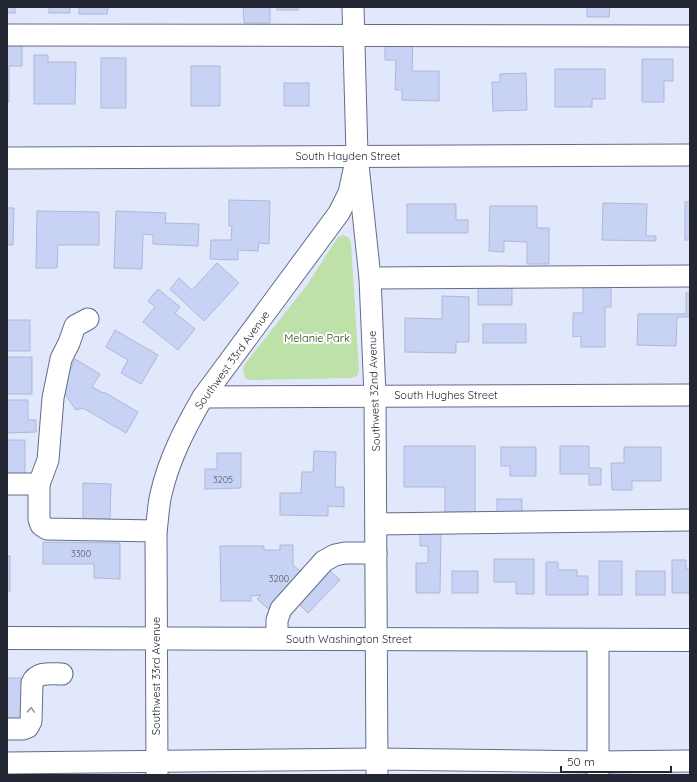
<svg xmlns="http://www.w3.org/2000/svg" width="697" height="782" font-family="Quicksand,sans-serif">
<rect width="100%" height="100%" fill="#e2e8fc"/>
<path fill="#bde1a9" d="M343 235 348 237 351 242 359 371 357 376 351 378 252 380 246 379C243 374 242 370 245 364L307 285 338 237Z"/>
<g fill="#c8d2f4" stroke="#aeb7d7">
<rect x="7" y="7" width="8" height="6"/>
<rect x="49" y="7" width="21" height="6"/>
<path d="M79 7H108L107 14H79Z"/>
<path d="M243 7H270V23H244Z"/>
<rect x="277" y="7" width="21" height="3"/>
<path d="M587 7H610L609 17H587Z"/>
<path d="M7 39H22V66H9V102H7Z"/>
<path d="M385 39 413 40 412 71H439V101L402 100V90H395L396 60H385Z"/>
<path d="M34 55H48V62H76L75 104H34Z"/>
<rect x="101" y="58" width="25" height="50"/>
<path d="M642 59H673V81H664V102H642Z"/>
<rect x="191" y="66" width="29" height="40"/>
<path d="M555 69H605V99H592V107H555Z"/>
<path d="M526 73 527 110 493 111 492 82H500V74Z"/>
<rect x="284" y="83" width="25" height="23"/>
<path d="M229 200 270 201 269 244 259 243 258 251 238 250V260L210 259 211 240H231L232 226H229Z"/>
<rect x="685" y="202" width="5" height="38"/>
<path d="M603 203 647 204 646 236H656V241L602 240Z"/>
<path d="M407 204H456V220H468V233H407Z"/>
<path d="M490 206H537V228H549V264H527V242L504 241V252L489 251Z"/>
<path d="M7 208H14L13 245H7Z"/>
<path d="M37 211 99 212V245H58L57 268H36Z"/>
<path d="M116 211 166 213 165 223 199 224 198 246 153 244V235L143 234 142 269 114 268Z"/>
<path d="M217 263 239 283 204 321 170 289 179 278 192 290Z"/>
<path d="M583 283H611V307H605V347H581V336L573 337V313H583Z"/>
<rect x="478" y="288" width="34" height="17"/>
<path d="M158 289 180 307 175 313 195 329 178 350 143 322 155 307 148 301Z"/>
<path d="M686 293H690V317H677L676 346 637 345 638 314H686Z"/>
<path d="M442 296 469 297V342H456V353L405 352V318L442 319Z"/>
<rect x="7" y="320" width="23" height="31"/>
<rect x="483" y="324" width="43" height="19"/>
<path d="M115 330 158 355 141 384 121 373 128 360 106 347Z"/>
<rect x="7" y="357" width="25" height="37"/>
<path d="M75 359 100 374 92 387 103 393 104 392 138 412 126 433 83 408 76 410 62 390Z"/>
<path d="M7 400H28V420H36V432L7 433Z"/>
<rect x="7" y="440" width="18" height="36"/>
<path d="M404 446H475V512H445V487H404Z"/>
<path d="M560 446H589V468H601V485H589V474H560Z"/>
<path d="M501 447H536V476H510V466H501Z"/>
<path d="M624 447H661V481H632V490H612L611 463H624Z"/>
<path d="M314 451 336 452 335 487H344V507L328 506V516L280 515V493H301L302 472H313Z"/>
<path d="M217 453H241V488L205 489V469H217Z"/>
<path d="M83 483 111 484 110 519H83Z"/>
<rect x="497" y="499" width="25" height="13"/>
<path d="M420 532H441L440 593H416V563H428V546H420Z"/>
<path d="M43 542 120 543V579L94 578V564H43Z"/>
<path d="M280 545H293V565L302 573 327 568 340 580 308 613 299 604 272 612 257 599 261 595 251 596V601H221L220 546H264V550H280Z"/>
<rect x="7" y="556" width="3" height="35"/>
<path d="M494 559H534V594H516V582H494Z"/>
<path d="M672 560H686V569H690V593H672Z"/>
<rect x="599" y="561" width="23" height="34"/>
<path d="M546 562H558V570H577V576H588V595H546Z"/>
<rect x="452" y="571" width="26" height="22"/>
<rect x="636" y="571" width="29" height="24"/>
<path d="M7 678H26V719L7 718Z"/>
</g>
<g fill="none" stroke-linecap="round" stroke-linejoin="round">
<g stroke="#646c89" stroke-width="23">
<g id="minor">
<path d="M353 7 357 155 370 278 375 395 377 775"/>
<path d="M7 35 690 36"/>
<path d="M7 158 690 155"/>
<path d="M370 278 690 276"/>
<path d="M203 397 690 395"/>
<path d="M7 484H39L48 460 53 398 61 359 69 343 75 326 88 319"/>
<path d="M39 484V519L41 525 47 529 156 531"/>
<path d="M376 524 690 520"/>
<path d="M277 638V620L281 609 324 561 335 555 345 553H376"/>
<path d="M7 729H23L28 727 31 721 32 683C37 671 51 674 62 674"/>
<path d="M7 763 377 759 598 762 690 761"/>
<path d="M598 774V640"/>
<path d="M157 775 156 531C158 519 158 506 161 494 169 459 185 428 203 397L339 213 349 193 354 170"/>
</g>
</g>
<g stroke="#646c89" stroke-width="24">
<path id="major" d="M7 638 690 640"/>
</g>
<use href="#minor" stroke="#fff" stroke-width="21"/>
<use href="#major" stroke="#fff" stroke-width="22"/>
</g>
<defs><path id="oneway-chevron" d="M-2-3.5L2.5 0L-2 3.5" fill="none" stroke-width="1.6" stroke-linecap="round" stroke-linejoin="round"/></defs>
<use stroke="#9c9ea3" href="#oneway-chevron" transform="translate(31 710) rotate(-88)"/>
<g text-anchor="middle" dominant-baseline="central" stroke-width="4" stroke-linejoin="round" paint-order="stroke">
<g font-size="9" fill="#4c5263">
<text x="223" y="479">3205</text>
<text x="81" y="553">3300</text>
<text x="279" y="578">3200</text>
</g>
<g font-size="11" fill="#232733" stroke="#fff">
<text x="348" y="156">South Hayden Street</text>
<text transform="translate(232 360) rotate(-54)">Southwest 33rd Avenue</text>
<text transform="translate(374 391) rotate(-92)">Southwest 32nd Avenue</text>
<text x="446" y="395">South Hughes Street</text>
<text x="349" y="639">South Washington Street</text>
<text transform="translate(156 676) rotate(-90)">Southwest 33rd Avenue</text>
</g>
<g font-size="11" fill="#26460e" stroke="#fff">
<text x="317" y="338">Melanie Park</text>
</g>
</g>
<rect width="697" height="782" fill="none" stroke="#232733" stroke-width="16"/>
<path d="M561 766v6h110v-6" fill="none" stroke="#232733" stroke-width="2"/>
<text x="567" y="766" font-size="12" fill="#232733" stroke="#ffffff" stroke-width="3" paint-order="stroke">50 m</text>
</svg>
